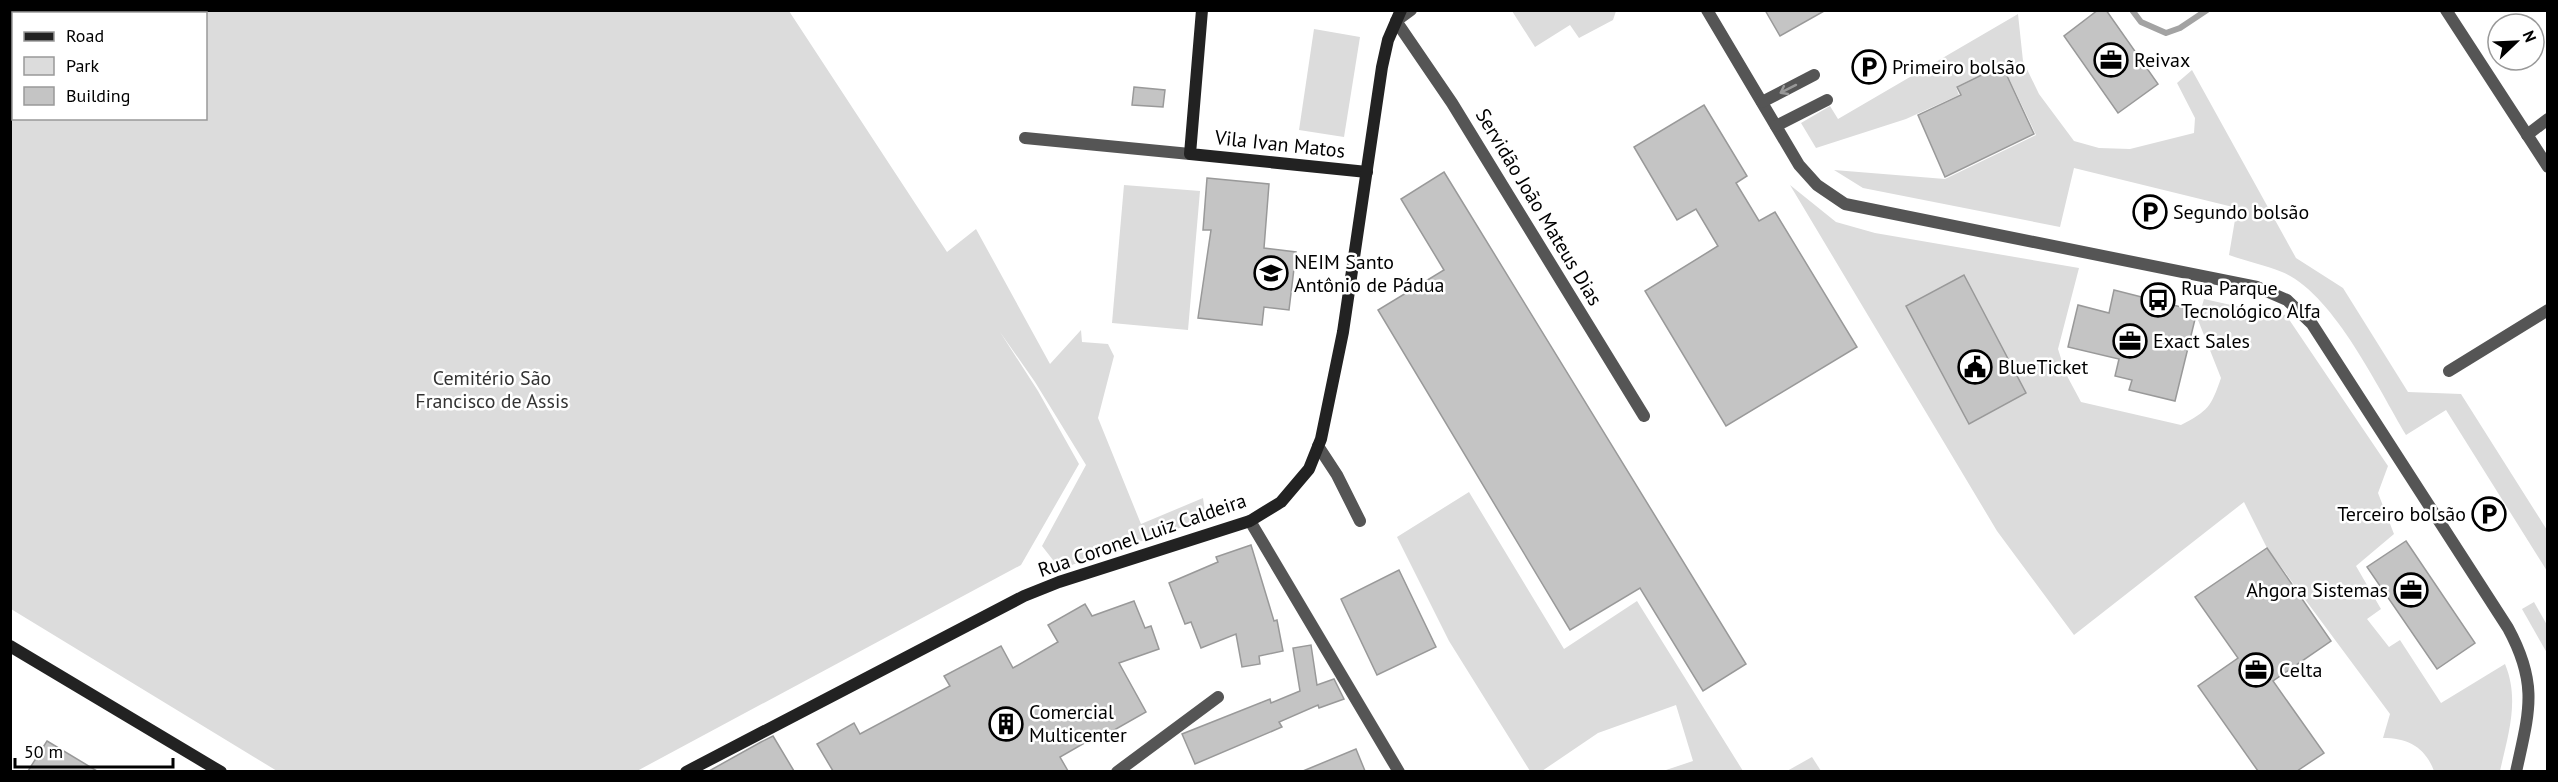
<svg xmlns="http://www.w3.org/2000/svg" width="2558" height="782" font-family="'PT Sans',sans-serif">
<rect width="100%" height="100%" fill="#fff"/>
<g fill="#dcdcdc" fill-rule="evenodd">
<path d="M10 11H789L947 252 976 229 1050 364 1081 330 1082 342 1108 344 1114 356 1098 418 1141 524 1203 498 1206 519 1060 569 1042 546 1086 465 1035 382 1000 332 1038 391 1079 464 1021 565 637 771H277L11 609ZM14 14H206V118H14Z"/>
<path d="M1512 11H1616L1613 20 1579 38 1570 25 1535 47Z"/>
<path d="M2018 14 2023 61 2039 94 2074 141 2099 148 2130 149 2194 133 2195 118 2177 83 2192 70 2296 258 2343 288 2408 392 2461 394 2547 530V571L2446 410 2406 435C2378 388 2333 293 2282 272 2265 265 2246 261 2229 255L2237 208 2074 168 2060 227 1863 188 1834 170 1945 179 2036 135 2002 64 1956 87 1959 95 1906 119 1816 148 1801 123 1830 106 1838 119Z"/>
<path d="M1314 29 1360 37 1344 137 1299 130Z"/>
<path d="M1124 185 1200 191 1188 330 1112 323Z"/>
<path d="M1790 185 1836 222 1875 233 2079 268 2058 349 2066 374 2081 402 2181 425C2208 411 2211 407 2221 378L2198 320 2204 299 2267 313 2286 315 2388 466 2378 493 2394 534 2356 566 2381 609 2367 619 2389 647 2400 640 2441 703 2505 664C2520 700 2508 735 2500 771H2434C2425 747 2408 738 2383 738L2390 714 2267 548 2244 502 2074 635 1997 531Z"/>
<path d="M1469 492 1564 649 1637 601 1743 771H1663L1693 761 1676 705 1598 733 1542 771H1530L1449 641 1397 537Z"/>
<path d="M2534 602 2547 625V653L2522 609Z"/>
<path d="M1812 757 1821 771H1787Z"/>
</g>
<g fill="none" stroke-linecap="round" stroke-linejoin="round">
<path stroke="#a3a3a3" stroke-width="6" d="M2132 10 2141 22 2166 33 2180 28 2207 10"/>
</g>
<g fill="#c4c4c4" stroke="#999" stroke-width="1.5">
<path d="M1765 10H1826L1780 36Z"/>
<path d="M2098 10H2106L2158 84 2118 113 2064 36Z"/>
<path d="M2002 65 2034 134 1945 177 1918 115 1961 95 1957 87Z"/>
<path d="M1134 87 1165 90 1163 107 1132 105Z"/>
<path d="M1704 105 1747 176 1736 183 1759 221 1775 212 1857 347 1726 426 1645 291 1718 246 1696 209 1677 220 1634 147Z"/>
<path d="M1444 172 1746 664 1703 691 1640 588 1570 630 1378 310 1444 270 1401 199Z"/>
<path d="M1207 178 1269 184 1264 248 1296 252 1289 310 1264 307 1262 325 1198 318 1211 230H1203Z"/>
<path d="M1964 275 2026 393 1969 424 1906 306Z"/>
<path d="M2114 290 2197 311 2175 401 2129 390 2132 380 2115 376 2119 359 2068 347 2078 305 2109 313Z"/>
<path d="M2406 541 2475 643 2437 669 2367 567Z"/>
<path d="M1251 545 1274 621 1277 620 1283 651 1259 656 1260 664 1242 667 1236 634 1201 648 1191 622 1185 624 1169 583 1218 562 1216 557Z"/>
<path d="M2267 548 2331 641 2273 681 2324 753 2297 771H2258L2198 686 2238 658 2195 597Z"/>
<path d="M1399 570 1436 647 1377 675 1341 599Z"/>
<path d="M1134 601 1145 628 1151 626 1159 649 1119 663 1146 712 1109 733 1107 730 1060 757 1068 771H833L817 744 854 723 860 734 950 686 944 676 1001 646 1013 668 1058 642 1048 625 1085 604 1092 616Z"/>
<path d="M1311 645 1317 685 1334 679 1344 699 1319 708 1318 705 1279 722 1282 727 1195 764 1182 734 1270 699 1271 703 1300 691 1293 648Z"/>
<path d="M773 736 794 771H709L761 742Z"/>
<path d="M47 741 97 771H28Z"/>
<path d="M1356 749 1365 771H1303Z"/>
</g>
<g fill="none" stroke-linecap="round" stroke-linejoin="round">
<g stroke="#555" stroke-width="12">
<path d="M1411 10 1396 21 1452 103 1644 416"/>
<path d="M1707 10 1799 165 1817 185 1845 204 2257 287 2287 300 2312 324 2508 628C2539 685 2529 712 2516 772"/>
<path d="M1762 102 1814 75"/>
<path d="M1776 126 1827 100"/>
<path d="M2527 135 2548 119"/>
<path d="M1318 446 1337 475 1360 521"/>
</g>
<g stroke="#555" stroke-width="12">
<path d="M2446 10 2548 167"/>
<path d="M1025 138 1190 154"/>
<path d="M2449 371 2548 310"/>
<path d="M1250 521 1399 772"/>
<path d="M1117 772 1218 697"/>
</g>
<g stroke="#222" stroke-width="12">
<path d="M1202 10 1190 154 1367 172"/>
<path d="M10 646 221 772"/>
<path d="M686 772 1024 596 1059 582 1250 521 1281 502 1309 469 1321 439 1343 332 1382 67 1388 40 1401 10"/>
</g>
</g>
<defs><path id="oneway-shaft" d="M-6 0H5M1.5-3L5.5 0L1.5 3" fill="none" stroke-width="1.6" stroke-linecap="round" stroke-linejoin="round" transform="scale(1.5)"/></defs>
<use stroke="#999" href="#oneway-shaft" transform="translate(1788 89) rotate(153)"/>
<defs>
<g id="office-ring" transform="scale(1.725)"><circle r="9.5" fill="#fff" stroke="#000" stroke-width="1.5"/><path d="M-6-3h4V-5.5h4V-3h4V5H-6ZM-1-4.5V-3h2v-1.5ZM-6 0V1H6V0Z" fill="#000"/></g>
<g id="parking-ring" transform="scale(1.725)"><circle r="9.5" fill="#fff" stroke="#000" stroke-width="1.5"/><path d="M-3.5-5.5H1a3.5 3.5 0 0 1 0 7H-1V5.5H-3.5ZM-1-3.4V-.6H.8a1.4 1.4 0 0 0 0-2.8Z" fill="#000"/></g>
<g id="school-ring" transform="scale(1.725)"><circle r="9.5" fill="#fff" stroke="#000" stroke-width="1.5"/><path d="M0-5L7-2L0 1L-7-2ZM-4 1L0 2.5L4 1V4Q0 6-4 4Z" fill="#000"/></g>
<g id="bus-ring" transform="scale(1.725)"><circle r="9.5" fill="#fff" stroke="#000" stroke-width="1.5"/><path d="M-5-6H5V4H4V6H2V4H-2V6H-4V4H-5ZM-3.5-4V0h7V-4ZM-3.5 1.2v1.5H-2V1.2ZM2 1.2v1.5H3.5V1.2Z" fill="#000"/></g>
<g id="civic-ring" transform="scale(1.725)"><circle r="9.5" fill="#fff" stroke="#000" stroke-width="1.5"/><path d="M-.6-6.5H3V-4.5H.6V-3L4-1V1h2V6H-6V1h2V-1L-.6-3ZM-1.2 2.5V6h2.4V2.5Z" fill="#000"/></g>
<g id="building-ring" transform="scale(1.725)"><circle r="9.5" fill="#fff" stroke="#000" stroke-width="1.5"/><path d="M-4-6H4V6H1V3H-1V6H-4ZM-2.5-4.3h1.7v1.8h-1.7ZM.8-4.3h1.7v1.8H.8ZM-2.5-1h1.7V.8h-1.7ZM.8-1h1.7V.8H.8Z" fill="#000"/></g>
</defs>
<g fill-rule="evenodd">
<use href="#office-ring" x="2111" y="60"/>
<use href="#parking-ring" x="1869" y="67"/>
<use href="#parking-ring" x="2150" y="212"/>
<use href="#school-ring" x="1271" y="273"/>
<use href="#bus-ring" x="2158" y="300"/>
<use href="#office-ring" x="2130" y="341"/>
<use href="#civic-ring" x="1975" y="367"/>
<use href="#parking-ring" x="2489" y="514"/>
<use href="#office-ring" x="2411" y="590"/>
<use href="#office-ring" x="2256" y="670"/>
<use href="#building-ring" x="1006" y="724"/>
</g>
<g text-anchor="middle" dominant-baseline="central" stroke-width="5" stroke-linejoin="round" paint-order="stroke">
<g font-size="20" fill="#000" stroke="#fff" text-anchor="start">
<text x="2134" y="60">Reivax</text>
<text x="1892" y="67">Primeiro bolsão</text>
<text x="2173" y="212">Segundo bolsão</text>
<text x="1294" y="262">NEIM Santo<tspan x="1294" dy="23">Antônio de Pádua</tspan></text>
<text x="2181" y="288">Rua Parque<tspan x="2181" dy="23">Tecnológico Alfa</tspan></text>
<text x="2153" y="341">Exact Sales</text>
<text x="1998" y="367">BlueTicket</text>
<text x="2466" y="514" text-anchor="end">Terceiro bolsão</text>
<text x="2388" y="590" text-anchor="end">Ahgora Sistemas</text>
<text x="2279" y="670">Celta</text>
<text x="1029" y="712">Comercial<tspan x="1029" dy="23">Multicenter</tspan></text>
</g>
<g font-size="20" fill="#000" stroke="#fff">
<text transform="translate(1280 144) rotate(6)">Vila Ivan Matos</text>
<text transform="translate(1539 207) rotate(59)">Servidão João Mateus Dias</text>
<text transform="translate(1142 535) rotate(-19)">Rua Coronel Luiz Caldeira</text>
</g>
<g font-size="20" fill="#333" stroke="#fff">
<text x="492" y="378">Cemitério São<tspan x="492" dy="23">Francisco de Assis</tspan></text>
</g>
</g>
<rect width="2558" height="782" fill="none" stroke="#000000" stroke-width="24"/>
<rect x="12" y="12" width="195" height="108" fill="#ffffff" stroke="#999999" stroke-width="1.5"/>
<rect x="24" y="32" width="30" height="9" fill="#222222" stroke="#999999" stroke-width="1.5"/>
<text x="66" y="42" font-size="18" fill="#000000">Road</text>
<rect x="24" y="57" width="30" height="18" fill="#dcdcdc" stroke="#999999" stroke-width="1.5"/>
<text x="66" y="72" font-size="18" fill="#000000">Park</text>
<rect x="24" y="87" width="30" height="18" fill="#c4c4c4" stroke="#999999" stroke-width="1.5"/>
<text x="66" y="102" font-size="18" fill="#000000">Building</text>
<g transform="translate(2516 42) rotate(67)"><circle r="28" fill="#ffffff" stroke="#999999" stroke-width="1.5"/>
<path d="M0-4.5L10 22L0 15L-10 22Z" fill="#000000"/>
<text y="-9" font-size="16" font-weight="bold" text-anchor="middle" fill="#000000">N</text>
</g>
<path d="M15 758v9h158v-9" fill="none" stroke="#000000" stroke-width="3"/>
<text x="24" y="758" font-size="18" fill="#000000" stroke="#ffffff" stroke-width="4.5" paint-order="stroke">50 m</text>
</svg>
